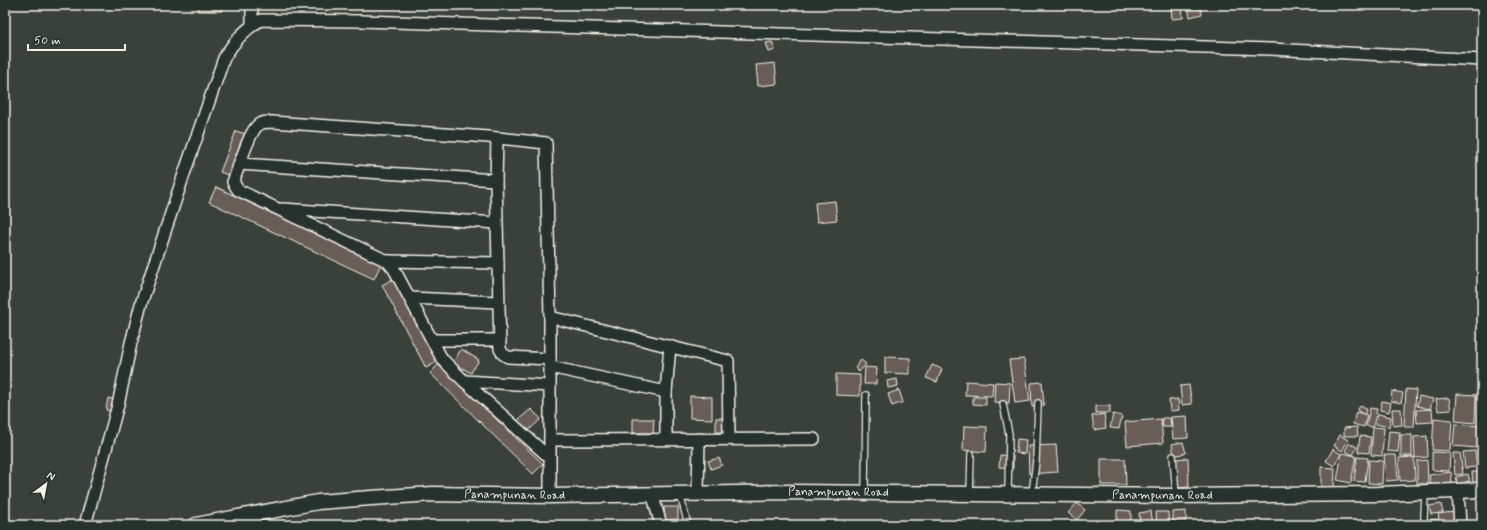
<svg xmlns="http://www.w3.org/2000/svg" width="1487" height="530" font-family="Mynerve,sans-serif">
<rect width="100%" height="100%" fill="#3a403a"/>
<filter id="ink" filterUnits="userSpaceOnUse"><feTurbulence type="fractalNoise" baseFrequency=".025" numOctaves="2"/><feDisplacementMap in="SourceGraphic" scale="8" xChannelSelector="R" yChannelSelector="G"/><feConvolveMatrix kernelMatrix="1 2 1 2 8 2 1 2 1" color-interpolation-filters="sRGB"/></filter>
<g filter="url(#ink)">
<g fill="#695d58" stroke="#f4f1e8">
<rect x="198" y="5" width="24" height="6"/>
<path d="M1200 5 1202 14 1190 17 1188 7Z"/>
<path d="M1171 6H1182L1183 18 1172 19Z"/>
<path d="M772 42 775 50 769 52 766 43Z"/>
<path d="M775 63 777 84 758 86 756 65Z"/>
<path d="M236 131 249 135 233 177 220 172Z"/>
<path d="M216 187 381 264 374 279 209 202Z"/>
<path d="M835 201 837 220 817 222 815 203Z"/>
<path d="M393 279 437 362 426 368 382 285Z"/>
<path d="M461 349 479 360 471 373 453 363Z"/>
<path d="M885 357 910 358V374L885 373Z"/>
<path d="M1024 359 1030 401 1015 403 1009 360Z"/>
<path d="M861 360 866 364 859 372 855 368Z"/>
<path d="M439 364 543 464 533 474 430 373Z"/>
<path d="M932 365 942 369 937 382 926 378Z"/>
<path d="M865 367 877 368 876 384H864Z"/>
<path d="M836 374 860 375V396L836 395Z"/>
<path d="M897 379 898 386 888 388 887 381Z"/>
<path d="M966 381 993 383 992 396 965 395Z"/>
<path d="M995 382 1010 383 1009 403 994 402Z"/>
<path d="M1042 382 1044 406 1032 407 1031 383Z"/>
<path d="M1189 385 1192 404 1182 405 1180 386Z"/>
<path d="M1406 389 1416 390 1414 427H1404Z"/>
<path d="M899 390 903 402 892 406 888 394Z"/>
<path d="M1392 391 1403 393 1401 403 1391 401Z"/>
<path d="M1457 394 1476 395 1475 423 1455 421Z"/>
<path d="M690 396 712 397V419L690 418Z"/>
<path d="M1419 396 1433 399 1430 409 1417 406Z"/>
<path d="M973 397H986V405L973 404Z"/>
<path d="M108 398 116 400 114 412 106 410Z"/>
<path d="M1449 398 1451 410 1438 411 1436 399Z"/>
<path d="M1178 399 1179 410 1170 411 1169 400Z"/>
<path d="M1382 401 1391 403 1389 412 1380 410Z"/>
<path d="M1361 405 1367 409 1364 415 1357 410Z"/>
<rect x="1096" y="406" width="14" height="7"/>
<path d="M1370 408 1377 409 1373 427 1366 426Z"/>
<path d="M531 409 541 419 527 432 517 421Z"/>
<path d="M1392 409H1401L1402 425 1393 426Z"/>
<path d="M1432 409 1433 422 1417 423 1416 410Z"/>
<path d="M1356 412 1367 415 1364 427 1353 424Z"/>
<path d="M1104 414 1106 428 1094 430 1092 416Z"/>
<path d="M1113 414 1122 416 1119 429 1110 428Z"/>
<path d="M1378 414 1391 417 1389 427 1376 424Z"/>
<path d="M1187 416 1188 438 1173 439 1171 417Z"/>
<rect x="716" y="418" width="10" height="14"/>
<path d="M1162 418H1170L1171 427H1163Z"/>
<path d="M1434 418 1452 420 1450 451 1432 450Z"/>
<path d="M633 419H654L653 433H633Z"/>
<path d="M1161 419 1163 443 1127 446 1125 422Z"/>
<path d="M1455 424 1480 426 1478 448 1453 446Z"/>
<path d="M964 426 987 427 986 452 963 450Z"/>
<path d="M1357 427 1358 436H1344V428Z"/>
<path d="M1373 427 1384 428 1382 456 1371 455Z"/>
<path d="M1389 431 1400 432 1398 452 1387 451Z"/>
<path d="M1340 435 1348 440 1342 451 1334 446Z"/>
<rect x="1401" y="435" width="11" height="21"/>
<path d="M1360 436 1371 437 1369 453 1358 452Z"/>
<path d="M1427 436 1428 457 1415 458 1414 437Z"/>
<path d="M1017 439 1026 440 1025 454 1016 453Z"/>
<path d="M1183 442 1186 453 1174 456 1172 444Z"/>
<path d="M1349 443 1357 447 1353 455 1345 451Z"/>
<path d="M1056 445 1058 472 1029 474 1028 446Z"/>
<path d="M1333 449 1341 454 1334 466 1326 461Z"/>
<path d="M1475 451 1477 467 1465 468 1463 452Z"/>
<path d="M1432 452 1450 453 1449 471 1432 470Z"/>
<path d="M1342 453 1356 456 1351 483 1337 480Z"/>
<path d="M1453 453H1460L1463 474 1455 475Z"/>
<path d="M1000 455 1013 456V468L999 467Z"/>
<path d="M1384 455H1396L1398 480 1386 481Z"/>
<path d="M1357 457 1368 458 1365 482 1354 481Z"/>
<path d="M1414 457 1415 480 1400 481 1399 458Z"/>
<path d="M719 458 722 465 711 469 708 461Z"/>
<path d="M1188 458 1189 487 1175 488 1174 459Z"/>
<path d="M1101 459H1125L1126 485H1101Z"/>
<path d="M1369 460 1383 461 1382 484 1368 483Z"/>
<path d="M1427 460 1428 484H1417V461Z"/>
<path d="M1321 467 1335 468 1334 488 1321 487Z"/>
<path d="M1451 472 1452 484 1431 487 1429 475Z"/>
<path d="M1472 472H1482V483H1473Z"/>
<path d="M1468 474 1470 481 1457 484 1456 477Z"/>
<path d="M1077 503 1085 510 1077 520 1068 513Z"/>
<path d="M1441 504 1443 513 1431 514 1429 506Z"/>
<path d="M664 507H678V519L665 520Z"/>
<path d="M1117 510 1131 511V523H1117Z"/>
<path d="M1151 511 1153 525H1140L1139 513Z"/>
<path d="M1186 511V521H1173V512Z"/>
<path d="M1156 512H1168L1169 525H1157Z"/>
<path d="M1453 512 1455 525H1440L1438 514Z"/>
<path d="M1437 519V525H1421V520Z"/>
</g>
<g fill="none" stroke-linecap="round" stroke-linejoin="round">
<g stroke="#f4f1e8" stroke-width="8">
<g id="service">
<path d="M1003 404 1009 434 1008 493"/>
<path d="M1173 456 1176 496"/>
<path d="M865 493 866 395"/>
<path d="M680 494 688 525"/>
<path d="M970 494 971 454"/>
<path d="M1032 494 1036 461 1038 403"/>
<path d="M253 515 254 525"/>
<path d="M1424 518 1425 492"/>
</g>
</g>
<g stroke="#f4f1e8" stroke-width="14">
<g id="minor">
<path d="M252 5V25"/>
<path d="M497 139 496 180 500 349 503 354 508 357 550 359"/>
<path d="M239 164 496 180"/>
<path d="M282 209 497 223"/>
<path d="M387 261 498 263"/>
<path d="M410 298 498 302"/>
<path d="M550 317 728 361 729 439"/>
<path d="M432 340H500"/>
<path d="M550 367 666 392"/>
<path d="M464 381 550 386"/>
<path d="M666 439V392L670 346"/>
<path d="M550 440 814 439"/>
<path d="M550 458 464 381 442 359 394 269 387 261 238 190 233 182C238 170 248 135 257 126 261 122 267 122 272 122L488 137 546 143 550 317V496"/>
<path d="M1458 491 1460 525"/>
<path d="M652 493 661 525"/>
<path d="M698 493 699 439"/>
<path d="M85 525 118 405 131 343 141 304 184 174 224 58C233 43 246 28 261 20L361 21 1270 49 1482 60"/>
</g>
</g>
<g stroke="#f4f1e8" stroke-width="17">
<g id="tertiary">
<path id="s1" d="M196 525 318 502 371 498 433 494 550 496 793 492 1176 496 1377 494 1482 490"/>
</g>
</g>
<use href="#service" stroke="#26332d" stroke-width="5.5"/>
<use href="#minor" stroke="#26332d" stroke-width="11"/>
<use href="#tertiary" stroke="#26332d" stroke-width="14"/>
</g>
</g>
<g text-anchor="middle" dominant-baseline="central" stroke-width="3.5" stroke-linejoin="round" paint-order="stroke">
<g font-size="12" fill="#f4f1e8" stroke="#26332d">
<text stroke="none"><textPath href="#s1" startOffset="645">Panampunan Road</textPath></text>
<text stroke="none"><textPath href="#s1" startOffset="321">Panampunan Road</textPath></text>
<text stroke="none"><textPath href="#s1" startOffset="969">Panampunan Road</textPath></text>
</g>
</g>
<rect width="1487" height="530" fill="none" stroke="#26332d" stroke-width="20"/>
<rect x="10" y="10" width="1467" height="510" fill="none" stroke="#f4f1e8" stroke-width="1.5" filter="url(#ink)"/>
<g transform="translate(46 484) rotate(32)" stroke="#26332d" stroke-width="3" paint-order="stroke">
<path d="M0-3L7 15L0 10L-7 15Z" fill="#f4f1e8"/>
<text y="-6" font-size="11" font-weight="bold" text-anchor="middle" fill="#f4f1e8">N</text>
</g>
<path d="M28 44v6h97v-6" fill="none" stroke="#f4f1e8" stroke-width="2"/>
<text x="34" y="44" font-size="12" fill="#f4f1e8" stroke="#26332d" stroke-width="3" paint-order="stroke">50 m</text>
</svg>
